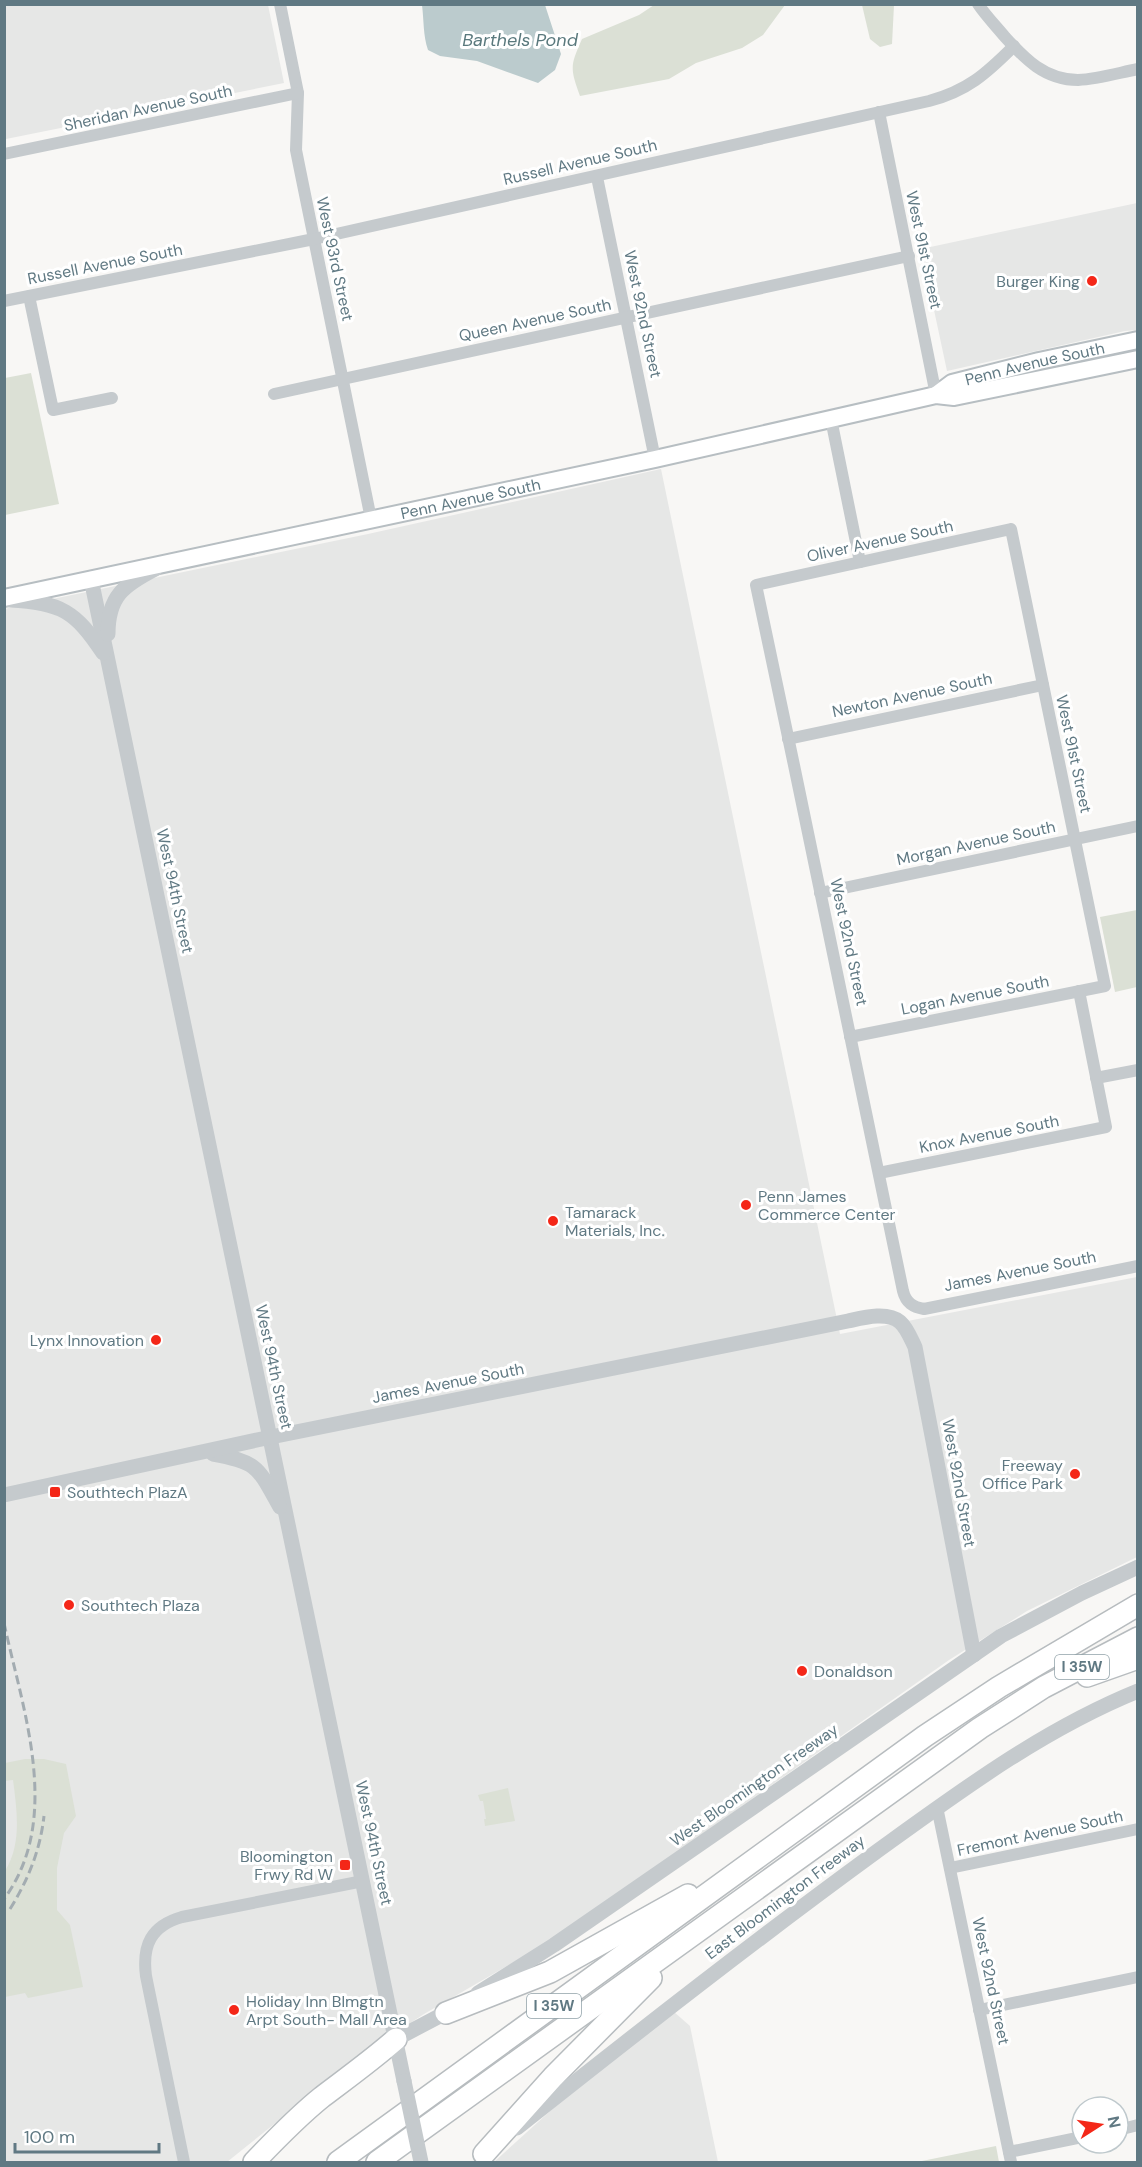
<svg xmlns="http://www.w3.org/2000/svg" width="1142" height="2167" font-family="'DM Sans',sans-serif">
<rect width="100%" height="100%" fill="#f8f7f5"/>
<g fill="#e6e7e6">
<path d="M4 5H268L284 83 6 139 4 131Z"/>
<path d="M1137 203V330L1125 331 947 371 921 249Z"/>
<path d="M661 469 840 1334 1137 1277V1557L1027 1611 949 1660 552 1940 424 2014 354 2060 227 2162H5L4 609 368 534Z"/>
<path d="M673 2011 690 2026 718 2162H494L580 2084Z"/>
</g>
<g fill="#dbe0d5">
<path d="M654 5V4L785 5 763 35 742 48 696 63 669 79 580 96C570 68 570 66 582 39L639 15Z"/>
<path d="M862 5H894L892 44 880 47 870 39Z"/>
<path d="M31 373 59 504 5 515V378Z"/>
<path d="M1137 910V987L1115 992 1100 917Z"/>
<path d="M25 1759H44L66 1764 76 1816 64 1833 57 1868V1910L70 1925 83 1987 28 1998 25 1993 5 1997V1871C22 1844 17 1811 13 1780L5 1781V1763Z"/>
<path d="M508 1788 515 1821 485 1826 484 1819H486L483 1801H480L478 1795Z"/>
<path d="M996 2146 999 2162H917Z"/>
</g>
<path fill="#bbcbcd" d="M422 5H545L561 54 555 70 538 83 477 61 440 56 428 50C423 35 424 21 422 5Z"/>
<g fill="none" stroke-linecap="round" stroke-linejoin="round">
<g stroke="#b7bec2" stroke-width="20">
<g id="secondary">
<path id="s1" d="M936 395 952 383 1039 361 1138 340"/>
<path id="s2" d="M4 598 655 459 936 395 954 397 1138 359"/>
</g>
</g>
<g stroke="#b7bcbf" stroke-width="24">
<g id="motorway">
<path d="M1087 1676 1138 1658"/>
<path d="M446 2013 550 1972 688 1895"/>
<path d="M484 2154 553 2077 651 1978"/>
<path d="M254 2162C275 2140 297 2117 322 2097 347 2078 372 2060 396 2039"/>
<path d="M338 2162 925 1736 999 1687 1138 1605"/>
<path d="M377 2162 980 1728 1044 1687 1138 1638"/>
</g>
</g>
<g stroke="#c5cacd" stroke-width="12">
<path d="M280 4 298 93 296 150 299 165 371 519"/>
<path d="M978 4C986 16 996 26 1005 37 1025 59 1045 80 1078 80 1098 79 1118 73 1138 69"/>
<path d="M879 112 936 395"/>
<path d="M4 154 298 93"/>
<path d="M597 177 655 459"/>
<path d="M29 296 53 410 112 398"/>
<path d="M4 301 314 239 929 101C967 91 986 74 1014 46"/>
<path d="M274 394 909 256"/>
<path d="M831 419 860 562"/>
<path d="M788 739 1043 685"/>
<path d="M820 893 1138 826"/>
<path d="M850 1037 1105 986 1011 529 756 585C806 820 854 1055 903 1291 906 1303 913 1307 924 1309L1138 1266"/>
<path d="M1096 1078 1138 1070"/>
<path d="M879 1173 1106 1127 1079 991"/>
<path d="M937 1807 1011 2162"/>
<path d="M950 1868 1138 1829"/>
<path d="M979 2010 1138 1977"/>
<path d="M1118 2130 1138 2125"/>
<path d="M1009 2152 1082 2137"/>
<path d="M184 2162 146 1976C142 1945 151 1926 182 1917L363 1881"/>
</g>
<g stroke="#c5cacd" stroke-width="15">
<path d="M91 579 404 2081"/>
<path d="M10 600C61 602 76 612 103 653"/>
<path d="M108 634C108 596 124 585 155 569"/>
<path d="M213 1454C259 1462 258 1468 280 1507"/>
<path d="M4 1495 271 1437 848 1321C862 1318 887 1311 900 1322 907 1328 911 1339 915 1347L974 1655"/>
<path d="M478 1993 554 1945 1001 1636 1082 1593 1138 1567"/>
<path d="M396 2039 453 2009"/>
<path d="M517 2128C635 2034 754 1941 876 1852 959 1792 1042 1730 1138 1691"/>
</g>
<use href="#secondary" stroke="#fff" stroke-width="16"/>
<use href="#motorway" stroke="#fff" stroke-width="21"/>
<g stroke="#a3acb1" stroke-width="3" stroke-dasharray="9 4.5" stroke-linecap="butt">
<path d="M4 1623C23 1711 63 1819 4 1899"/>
<path d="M10 1909C28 1880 40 1851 44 1816"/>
</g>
<path stroke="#c5cacd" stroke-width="15" d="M404 2081 421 2162"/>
</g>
<g fill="#f42718" stroke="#fff" stroke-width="2">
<circle cx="1092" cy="281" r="6"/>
<circle cx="746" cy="1205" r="6"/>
<circle cx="553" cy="1221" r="6"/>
<circle cx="156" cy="1340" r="6"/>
<circle cx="1075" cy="1474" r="6"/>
<rect x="49" y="1486" width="12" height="12" rx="3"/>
<circle cx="69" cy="1605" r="6"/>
<circle cx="802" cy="1671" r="6"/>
<rect x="339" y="1859" width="12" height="12" rx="3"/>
<circle cx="234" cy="2010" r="6"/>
</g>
<g text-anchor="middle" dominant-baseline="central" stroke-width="6" stroke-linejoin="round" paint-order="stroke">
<g fill="#fff" stroke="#90a1a8" stroke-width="1.5">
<rect x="1055" y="1655" width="54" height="24" rx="4.5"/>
<rect x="527" y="1994" width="54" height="24" rx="4.5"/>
</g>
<g font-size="15" font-weight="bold" fill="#607983">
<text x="1082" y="1667">I 35W</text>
<text x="554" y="2006">I 35W</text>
</g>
<g font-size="16" fill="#607983" stroke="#fff">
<text transform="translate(148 108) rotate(-12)">Sheridan Avenue South</text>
<text transform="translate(580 162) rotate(-13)">Russell Avenue South</text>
<text transform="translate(924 250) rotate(78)">West 91st Street</text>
<text transform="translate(335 259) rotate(78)">West 93rd Street</text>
<text transform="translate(105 264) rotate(-11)">Russell Avenue South</text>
<text transform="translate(643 314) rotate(78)">West 92nd Street</text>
<text transform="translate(535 320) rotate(-12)">Queen Avenue South</text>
<text stroke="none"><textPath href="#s1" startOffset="105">Penn Avenue South</textPath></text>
<text stroke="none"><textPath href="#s2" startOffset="477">Penn Avenue South</textPath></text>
<text transform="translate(880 541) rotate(-12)">Oliver Avenue South</text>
<text transform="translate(912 695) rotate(-12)">Newton Avenue South</text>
<text transform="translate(1074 754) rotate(78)">West 91st Street</text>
<text transform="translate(976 843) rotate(-12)">Morgan Avenue South</text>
<text transform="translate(175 891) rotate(78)">West 94th Street</text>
<text transform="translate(849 942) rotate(78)">West 92nd Street</text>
<text transform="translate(975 995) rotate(-11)">Logan Avenue South</text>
<text transform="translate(989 1134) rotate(-11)">Knox Avenue South</text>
<text transform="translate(1020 1271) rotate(-11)">James Avenue South</text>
<text transform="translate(274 1367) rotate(78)">West 94th Street</text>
<text transform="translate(448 1383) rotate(-11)">James Avenue South</text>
<text transform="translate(959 1483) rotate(80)">West 92nd Street</text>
<text transform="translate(754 1785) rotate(-35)">West Bloomington Freeway</text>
<text transform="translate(1040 1833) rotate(-12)">Fremont Avenue South</text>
<text transform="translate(374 1843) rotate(78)">West 94th Street</text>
<text transform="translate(785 1897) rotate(-37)">East Bloomington Freeway</text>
<text transform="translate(991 1981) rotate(78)">West 92nd Street</text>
</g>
<g font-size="16" fill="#607983" stroke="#fff" text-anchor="start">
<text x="1080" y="281" text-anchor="end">Burger King</text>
<text x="758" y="1196">Penn James<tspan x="758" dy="18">Commerce Center</tspan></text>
<text x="565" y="1212">Tamarack<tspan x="565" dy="18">Materials, Inc.</tspan></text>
<text x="144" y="1340" text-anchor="end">Lynx Innovation</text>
<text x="1063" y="1465" text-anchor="end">Freeway<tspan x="1063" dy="18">Office Park</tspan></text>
<text x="67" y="1492">Southtech PlazA</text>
<text x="81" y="1605">Southtech Plaza</text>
<text x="814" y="1671">Donaldson</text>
<text x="333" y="1856" text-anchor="end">Bloomington<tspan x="333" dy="18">Frwy Rd W</tspan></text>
<text x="246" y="2001">Holiday Inn Blmgtn<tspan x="246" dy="18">Arpt South- Mall Area</tspan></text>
</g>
<g font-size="18" font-style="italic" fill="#5a797d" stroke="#fff">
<text x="520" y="40">Barthels Pond</text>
</g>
</g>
<rect width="1142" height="2167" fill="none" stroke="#607983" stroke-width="12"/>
<g transform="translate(1100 2125) rotate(78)"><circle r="28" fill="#ffffff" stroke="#bfc9cd" stroke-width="1.5"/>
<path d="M0-4.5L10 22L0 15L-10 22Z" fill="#f42718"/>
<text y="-9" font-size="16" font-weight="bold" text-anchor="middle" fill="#607983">N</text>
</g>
<path d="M15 2143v9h144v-9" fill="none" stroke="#607983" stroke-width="3"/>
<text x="24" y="2143" font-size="18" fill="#607983" stroke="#ffffff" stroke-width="4.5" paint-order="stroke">100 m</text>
</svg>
